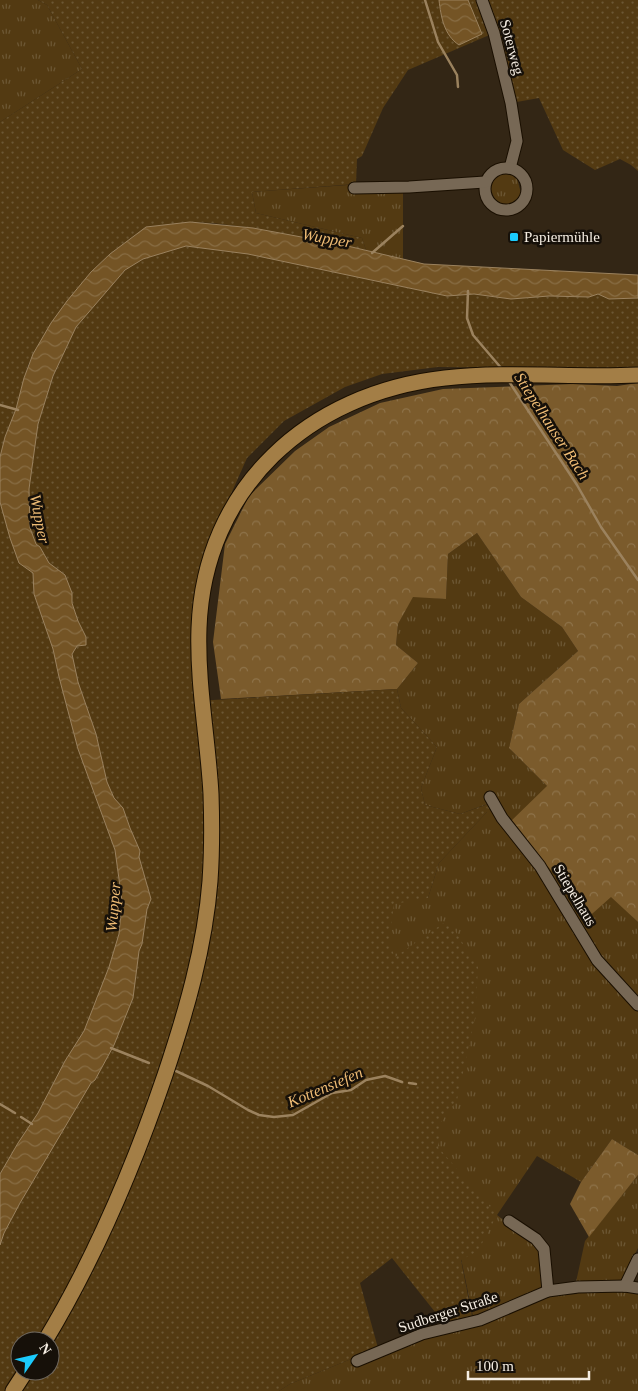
<svg xmlns="http://www.w3.org/2000/svg" width="638" height="1391" font-family="'Times New Roman',serif">
<defs>
<pattern id="grass-tufts" width="24" height="20" patternUnits="userSpaceOnUse" patternTransform="scale(1.25)"><rect width="24" height="20" fill="#533a12"/><path d="M3 7l-1-3M5 7V3M7 7l1-3M15 17l-1-3M17 17v-4M19 17l1-3" fill="none" stroke="#6c5734"/></pattern>
<pattern id="forest-crowns" width="20" height="18" patternUnits="userSpaceOnUse" patternTransform="scale(1.25)"><rect width="20" height="18" fill="#7b5b2c"/><path d="M2 6a3 3 0 1 1 6 0M12 15a3 3 0 1 1 6 0" fill="none" stroke="#8e734a"/></pattern>
<pattern id="park-dots" width="8" height="8" patternUnits="userSpaceOnUse" patternTransform="scale(1.25)"><rect width="8" height="8" fill="#533a12"/><path d="M2 2h.1M6 6h.1" fill="none" stroke="#6c5734" stroke-width="1.8" stroke-linecap="round"/></pattern>
<pattern id="water-waves" width="16" height="10" patternUnits="userSpaceOnUse" patternTransform="scale(1.25)"><rect width="16" height="10" fill="#745425"/><path d="M0 5q4-4 8 0t8 0" fill="none" stroke="#886d44"/></pattern>
</defs>
<rect width="100%" height="100%" fill="#332615"/>
<g fill="url(#grass-tufts)">
<path d="M0 0H38L47 5 82 69 0 122Z"/>
<path d="M505 172 516 175 522 197C515 205 508 208 497 205L488 182 494 176Z"/>
<path d="M348 185 352 190 403 189V259L366 250 362 238 256 213 252 192Z"/>
<path d="M477 533 521 597 562 627 578 651 519 704 509 748 547 786 592 914 611 896 638 922V1155L612 1139 581 1182 537 1156 497 1215 540 1249 545 1296 577 1294 576 1282 585 1241 638 1175V1248L617 1290 638 1293V1391H279L290 1384 378 1348 475 1326 438 1147 380 1021 387 897 428 898 439 863 487 812V804L460 814 425 805 421 788 437 747 401 708 397 689 418 663 396 645 398 624 413 596 446 599 448 554Z"/>
</g>
<g fill="url(#forest-crowns)">
<path d="M638 383V922L611 897 592 914 508 824 547 786 509 748 519 704 578 651 562 627 521 597 477 533 448 554 446 599 413 597 398 624 396 645 418 663 397 689 221 699 213 642 225 544 249 496 295 451 329 427 380 403 443 389 573 384 617 386Z"/>
<path d="M612 1139 638 1155V1175L589 1237 570 1204 581 1182Z"/>
</g>
<g fill="url(#park-dots)" fill-rule="evenodd">
<path d="M38 0H439L441 14 482 34 468 0H638V171L631 165 620 159 595 170 563 150 539 98 511 103 494 33 408 70 383 108 362 156 357 159 356 184 252 192 256 213 362 238 366 250 253 228 212 223 190 222 146 227 110 254 91 272 51 323 28 365 16 409 5 437 0 457V122L82 69 47 5Z"/>
<path d="M185 246 248 254 447 296 474 294 511 299 549 296 589 297 598 294 609 299 638 298V368L629 369 438 367 382 374 345 387 284 421 247 458 215 530 196 701 397 689 401 708 437 747 421 788 425 805 460 814 488 804 487 812 439 863 428 898 394 904 389 942 395 957 448 920 478 967 475 1018 457 1100 441 1122 438 1147 497 1215 478 1251 461 1260 472 1316 443 1322 392 1258 360 1283 378 1348 290 1384 279 1391H0V1245L4 1233 20 1203 91 1082 95 1080 114 1045 133 998 139 951 142 944 147 909 151 899 139 857 140 851 130 828 123 808 114 798 107 782 96 734 78 682 72 654 77 646 86 645V637L78 621 72 603V593L65 575 49 563 40 547 36 544 30 528 29 489 38 424 53 377 76 327 125 270 143 259ZM20 1341H50V1371H20Z"/>
<path d="M0 502 19 563 33 573 34 594 53 649 59 677 78 749 115 850 122 901 119 934 109 967 84 1031 65 1061 38 1113 18 1143 0 1174Z"/>
</g>
<g fill="url(#water-waves)" stroke="#9b825e">
<path d="M439 0H468L482 34 459 45C444 35 441 17 439 0Z"/>
<path d="M190 222 253 228 339 244 424 264 638 275V298L609 299 598 294 589 297 549 296 511 299 474 294 447 296 248 254 186 246 143 259 125 270 76 327 53 376 38 424 29 489 30 528 36 544 40 547 49 563 65 575 72 593V603L78 621 86 637V645L77 646 72 654 78 682 96 734 107 782 114 798 123 808 130 828 140 851 139 857 151 899 147 909 142 944 139 951 133 998 114 1045 95 1080 91 1083 20 1203 4 1233 0 1245V1174L18 1143 38 1113 65 1061 84 1031 109 967 119 934 122 901 115 850 78 749 59 677 53 649 34 594 33 573 19 563 10 538 0 502V457L5 437 16 409 24 378 33 354 51 323 67 301 91 272 110 254 146 227Z"/>
</g>
<g fill="none" stroke-linecap="round" stroke-linejoin="round">
<g stroke="#9b825e" stroke-width="2.5">
<path d="M425 0 438 42 457 75 458 87"/>
<path d="M372 253 403 226"/>
<path d="M468 291 467 318 473 335 502 369"/>
<path d="M508 380 577 485 601 527 638 580"/>
<path d="M0 405 18 410"/>
<path d="M111 1048 149 1063"/>
<path d="M176 1071 208 1086 248 1110 259 1115 274 1117 293 1115 332 1093 351 1090 366 1080 385 1076 402 1082"/>
<path d="M409 1083 416 1084"/>
<path d="M0 1104 15 1113"/>
<path d="M21 1117 32 1124"/>
</g>
<g stroke="#1a0f01" stroke-width="13">
<g id="minor">
<path d="M482 0 494 33 511 103 517 141 510 168"/>
<circle cx="506" cy="189" r="21"/>
<path d="M354 188 409 187 485 182"/>
<path d="M490 797 502 818 540 866 597 960 638 1005"/>
<path d="M509 1221 536 1239 544 1249 548 1291"/>
<path d="M625 1286 638 1259"/>
<path d="M357 1361 422 1334 480 1320 548 1291 578 1287 625 1286 638 1288"/>
</g>
</g>
<g stroke="#1a0f01" stroke-width="17">
<g id="major">
<path d="M45 1341C95 1258 134 1166 165 1075 186 1012 205 947 210 881 212 852 212 823 211 794 208 739 197 684 199 628 204 487 309 393 445 378 509 371 574 378 638 375"/>
<path d="M13 1391 26 1371"/>
</g>
</g>
<use href="#minor" stroke="#776855" stroke-width="11"/>
<use href="#major" stroke="#a37e46" stroke-width="15"/>
</g>
<rect fill="#1bcafc" stroke="#161009" stroke-width="2" x="509" y="232" width="10" height="10" rx="2.5"/>
<g text-anchor="middle" dominant-baseline="central" stroke-width="5" stroke-linejoin="round" paint-order="stroke">
<g font-size="15" fill="#f5ede2" stroke="#161009">
<text transform="translate(512 47) rotate(75)">Soterweg</text>
<text transform="translate(575 895) rotate(59)">Stiepelhaus</text>
<text transform="translate(448 1312) rotate(-18)">Sudberger Straße</text>
</g>
<g font-size="15" fill="#f5ede2" stroke="#161009" text-anchor="start">
<text x="524" y="237">Papiermühle</text>
</g>
<g font-size="16" font-style="italic" fill="#eebb74" stroke="#161009">
<text transform="translate(327 238) rotate(10)">Wupper</text>
<text transform="translate(552 426) rotate(57)">Stiepelhauser Bach</text>
<text transform="translate(40 519) rotate(79)">Wupper</text>
<text transform="translate(113 907) rotate(-85)">Wupper</text>
<text transform="translate(325 1087) rotate(-23)">Kottensiefen</text>
</g>
</g>
<g transform="translate(35 1356) rotate(56)"><circle r="24" fill="#161009" stroke="#6f6860"/>
<path d="M0-4L9 19L0 12L-9 19Z" fill="#1bcafc"/>
<text y="-8" font-size="14" font-weight="bold" text-anchor="middle" fill="#f5ede2">N</text>
</g>
<path d="M468 1371v8h121v-8" fill="none" stroke="#f5ede2" stroke-width="2.5"/>
<text x="476" y="1371" font-size="15" fill="#f5ede2" stroke="#161009" stroke-width="4" paint-order="stroke">100 m</text>
</svg>
